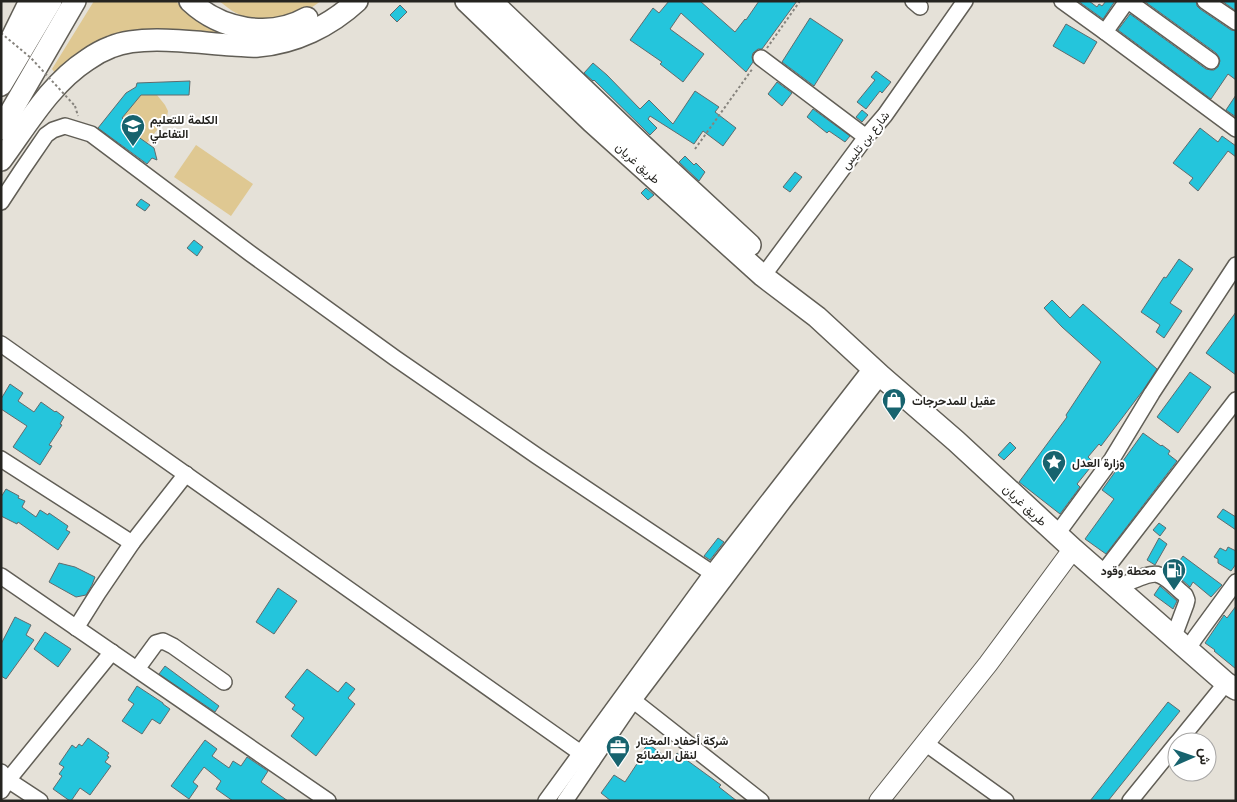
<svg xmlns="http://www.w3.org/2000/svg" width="1237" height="802" font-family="Montserrat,Vazirmatn,sans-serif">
<rect width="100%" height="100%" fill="#e5e1d8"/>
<g fill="#dfc892">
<path d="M94 1H176C190 18 206 28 227 34L126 37 58 77 52 69Z"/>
<path d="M219 1H321C296 20 265 27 236 13 230 10 225 5 219 1Z"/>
<path d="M138 95H157L165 105 168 111 167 117 147 143 137 136 139 131 122 118 138 98Z"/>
<path d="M196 145 253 184 231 216 174 177Z"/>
</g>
<g fill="#24c5dc" stroke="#616b6d">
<path d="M669 1H700L735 32 745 19 746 20 759 1H797L762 49H758L753 53 752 57 753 62 746 72 681 13 670 29 704 54 683 82 660 64 662 62 630 40 653 8 659 13Z"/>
<path d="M1078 1H1089L1097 7 1099 4 1102 6 1106 1H1115L1103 19Z"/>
<path d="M1144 1H1196L1197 6 1200 9 1231 30 1236 31V80L1228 74 1211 99 1118 30 1130 14 1206 69 1211 70H1214L1218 67 1220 61 1219 57 1216 53Z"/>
<path d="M1222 1H1236V11Z"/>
<path d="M400 5 407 12 397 22 390 15Z"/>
<path d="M810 18 843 40 814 86 782 62Z"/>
<path d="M1066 24 1097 42 1084 64 1053 46Z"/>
<path d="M593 63 607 75 640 109 649 100 673 124 695 91 719 107 715 112 736 128 723 146 703 131 694 144 650 116 648 119 657 128 650 135 594 80 593 81 584 73Z"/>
<path d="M876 71 891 82 882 93 880 91 866 109 857 102 875 80 871 77Z"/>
<path d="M190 81 189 95H141L122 118 140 132 137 136 154 148 157 160 152 158 147 164 98 128 126 93 136 87 137 83Z"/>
<path d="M777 82 792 93 782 106 768 94Z"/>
<path d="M1236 95V117L1226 110Z"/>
<path d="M813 109 850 136 845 142 829 131 827 133 807 117Z"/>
<path d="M862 110 868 115 862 122 856 117Z"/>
<path d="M1200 128 1218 142 1222 136 1236 146V157L1228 151 1198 191 1189 183 1193 178 1173 163Z"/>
<path d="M685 156 694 165 696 163 705 172 699 181 679 162Z"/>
<path d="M795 172 802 177 790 192 783 187Z"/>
<path d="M646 188 654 195 648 200 641 193Z"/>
<path d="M141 199 150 205 145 211 136 205Z"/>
<path d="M194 240 203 247 197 256 187 248Z"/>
<path d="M1179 259 1193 269 1170 303 1182 311 1164 338 1156 332 1160 325 1141 312 1164 277 1166 278Z"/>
<path d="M1052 300 1070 318 1083 304 1157 369 1144 389 1101 446 1099 444 1088 457 1094 463 1077 484 1080 487 1060 514 1019 482 1067 417 1066 415 1101 362 1062 327 1044 308Z"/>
<path d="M1236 312V375L1206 353Z"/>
<path d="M1190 372 1211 387 1178 433 1157 417Z"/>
<path d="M10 384 23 393 18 401 34 412 41 402 55 412 56 411 64 417 60 424 62 425 49 445 52 446 40 465 13 447 27 426 1 409V399Z"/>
<path d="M1143 433 1161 446 1162 445 1170 451 1168 454 1177 461 1106 554 1085 539 1114 499 1102 490Z"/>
<path d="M1010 442 1016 448 1004 460 998 455Z"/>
<path d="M6 489 19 496 18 498 25 501 22 507 36 517 40 510 48 515 49 513 68 526 66 530 70 532 58 550 18 522 17 524 1 516V497Z"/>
<path d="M1223 509 1236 517V530L1217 517Z"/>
<path d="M1159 523 1166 528 1160 536 1153 530Z"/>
<path d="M718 538 724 542 710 560 704 556Z"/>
<path d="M1159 538 1167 544 1155 565 1147 560Z"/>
<path d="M1228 547 1236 551V564L1231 571 1218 563V559L1214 557 1220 548 1226 551Z"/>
<path d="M1183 556 1222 585 1211 597 1193 582 1190 587 1172 571Z"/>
<path d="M59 563 75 567 95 577 92 585 86 595 76 597 49 582Z"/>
<path d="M1160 586 1177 601 1173 609 1154 595Z"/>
<path d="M278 588 297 601 274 634 256 622Z"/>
<path d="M1236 606V669L1214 651 1215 650 1205 643 1224 615 1227 618Z"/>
<path d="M15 617 31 625 26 635 34 640 6 679 1 676V644Z"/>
<path d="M45 632 71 649 58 667 34 649Z"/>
<path d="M165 666 219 706 215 712 159 674Z"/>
<path d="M307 669 338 692 346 682 355 689 348 698 355 704 316 756 291 736 304 718 292 709 295 705 285 697Z"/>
<path d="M137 686 163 703V704L170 709 160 724 152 719 142 734 122 721 134 704 128 700Z"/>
<path d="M1168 702 1180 711 1108 801H1090Z"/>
<path d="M88 738 109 753 107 756 109 757 105 762 111 766 90 795 80 788 71 801H70L53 789 62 776 59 774 64 767 59 764 72 745 76 748 79 744 82 746Z"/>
<path d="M205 740 217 749 212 756 229 768 233 761 241 766 247 757 268 771 261 782 288 801H233L216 789 221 781 204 767 193 782 198 786 189 799 171 786Z"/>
<path d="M648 744 672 761 677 753 721 785 719 787 737 801H611L601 793 614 775 625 782 644 753 642 752Z"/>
</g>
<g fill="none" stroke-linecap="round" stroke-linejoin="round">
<g stroke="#615e56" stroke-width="18">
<g id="minor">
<path d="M913 1 920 7"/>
<path d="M1062 1 1105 32 1236 129"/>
<path d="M1128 1 1211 61"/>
<path d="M1205 1 1236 22"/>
<path d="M1105 32 1127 1"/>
<path d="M761 58 866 137"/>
<path d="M1 202 22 170 46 135 53 130 65 126 91 134 251 254 395 358 537 456 712 573 724 580"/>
<path d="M763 276 866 137 885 115 965 1"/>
<path d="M1 344 592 761"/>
<path d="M1 459 132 543"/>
<path d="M1057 534 1112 459 1152 393 1236 265"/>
<path d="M1102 574 1236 400"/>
<path d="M1 576 328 801"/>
<path d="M1117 587C1127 584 1150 571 1159 575 1168 578 1178 590 1185 595L1187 600 1186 604 1174 636"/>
<path d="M76 628 98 593 132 543 186 474"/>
<path d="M1188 649 1195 638 1236 582"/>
<path d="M137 669 156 643 163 641 173 646 224 682"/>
<path d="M625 694 761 801"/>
<path d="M1178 742 1226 683"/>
<path d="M925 743 1006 801"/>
<path d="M1 772 8 780 40 801"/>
<path d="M1 791 8 780 112 652"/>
<path d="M546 801 712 573 872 367"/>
<path d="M565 801 633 701 784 501 881 376"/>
<path d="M1130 801 1177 743"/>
</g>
</g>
<g stroke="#615e56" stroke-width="21">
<path id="major" d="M879 801 988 664 1073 549"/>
</g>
<g stroke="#615e56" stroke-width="24">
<g id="highway">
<path d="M190 1C221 30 270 39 307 18"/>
<path d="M466 1 592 122 763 276 817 317 881 376 956 441 1073 549 1226 683 1236 689"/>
<path d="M491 1 642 145 750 245"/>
<path d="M1 60 30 1"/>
<path d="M1 85 51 1"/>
<path d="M1 129 75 1"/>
<path d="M1 160C27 125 50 84 87 60 94 55 103 50 111 47 143 34 197 43 232 45 240 45 250 47 258 46 295 43 330 26 357 1"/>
</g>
</g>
<g stroke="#86837d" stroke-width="2" stroke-dasharray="2.5 2.5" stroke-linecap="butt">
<path d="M767 48 800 1"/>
<path d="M75 106 78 116"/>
<path d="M695 149 753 68"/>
</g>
<use href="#minor" stroke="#fff" stroke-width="15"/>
<use href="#major" stroke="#fff" stroke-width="19"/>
<use href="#highway" stroke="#fff" stroke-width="21"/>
<path stroke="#86837d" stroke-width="2" stroke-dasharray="2.5 2.5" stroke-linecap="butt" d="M1 33 31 58 75 106"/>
</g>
<defs>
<g id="school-pin" transform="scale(1.25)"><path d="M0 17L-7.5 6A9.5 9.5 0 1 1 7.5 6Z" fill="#17636e" stroke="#fff"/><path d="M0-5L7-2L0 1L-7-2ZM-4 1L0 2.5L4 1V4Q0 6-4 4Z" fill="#fff"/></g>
<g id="shop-pin" transform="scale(1.25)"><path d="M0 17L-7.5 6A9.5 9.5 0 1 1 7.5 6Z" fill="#17636e" stroke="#fff"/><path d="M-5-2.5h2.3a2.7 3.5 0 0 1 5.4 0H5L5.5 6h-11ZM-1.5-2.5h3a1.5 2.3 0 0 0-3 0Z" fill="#fff"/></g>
<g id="sight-pin" transform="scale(1.25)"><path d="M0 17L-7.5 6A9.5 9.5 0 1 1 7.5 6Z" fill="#17636e" stroke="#fff"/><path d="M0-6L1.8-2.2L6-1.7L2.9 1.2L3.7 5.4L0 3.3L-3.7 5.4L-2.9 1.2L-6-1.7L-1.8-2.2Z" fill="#fff"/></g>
<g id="fuel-pin" transform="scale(1.25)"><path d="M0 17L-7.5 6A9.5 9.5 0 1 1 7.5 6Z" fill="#17636e" stroke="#fff"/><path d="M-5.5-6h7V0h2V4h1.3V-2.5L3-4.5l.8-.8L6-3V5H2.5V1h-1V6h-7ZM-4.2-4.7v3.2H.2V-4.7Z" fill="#fff"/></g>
<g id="office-pin" transform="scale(1.25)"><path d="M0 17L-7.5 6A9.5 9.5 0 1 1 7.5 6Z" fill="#17636e" stroke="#fff"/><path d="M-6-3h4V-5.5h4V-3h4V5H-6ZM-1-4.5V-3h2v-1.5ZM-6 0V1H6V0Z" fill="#fff"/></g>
</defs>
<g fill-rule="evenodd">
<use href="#school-pin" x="133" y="126"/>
<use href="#shop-pin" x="894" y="400"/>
<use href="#sight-pin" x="1054" y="462"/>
<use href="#fuel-pin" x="1174" y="570"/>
<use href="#office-pin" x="618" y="747"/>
</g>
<g text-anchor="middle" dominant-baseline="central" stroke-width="4" stroke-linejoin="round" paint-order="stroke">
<g font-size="12" font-weight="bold" fill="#252420" stroke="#fff" text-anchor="start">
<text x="150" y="119">الكلمة للتعليم<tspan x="150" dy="14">التفاعلي</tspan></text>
<text x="912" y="400">عقيل للمدحرجات</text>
<text x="1072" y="462">وزارة العدل</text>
<text x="1156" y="570" text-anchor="end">محطة وقود</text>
<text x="636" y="740">شركة أحفاد المختار<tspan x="636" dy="14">لنقل البضائع</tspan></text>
</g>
<g font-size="12" fill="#252420" stroke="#fff">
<text transform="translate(865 140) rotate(-52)">شارع بن تليس</text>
<text transform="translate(638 163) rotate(42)">طريق غريان</text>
<text transform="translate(1025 505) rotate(43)">طريق غريان</text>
</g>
</g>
<rect width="1237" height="802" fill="none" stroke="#252420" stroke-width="5"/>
<g transform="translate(1192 757) rotate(88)"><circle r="24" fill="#ffffff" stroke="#a8a7a6"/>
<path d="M0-4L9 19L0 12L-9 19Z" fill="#17636e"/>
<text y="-8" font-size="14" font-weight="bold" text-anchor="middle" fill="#252420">ش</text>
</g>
</svg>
